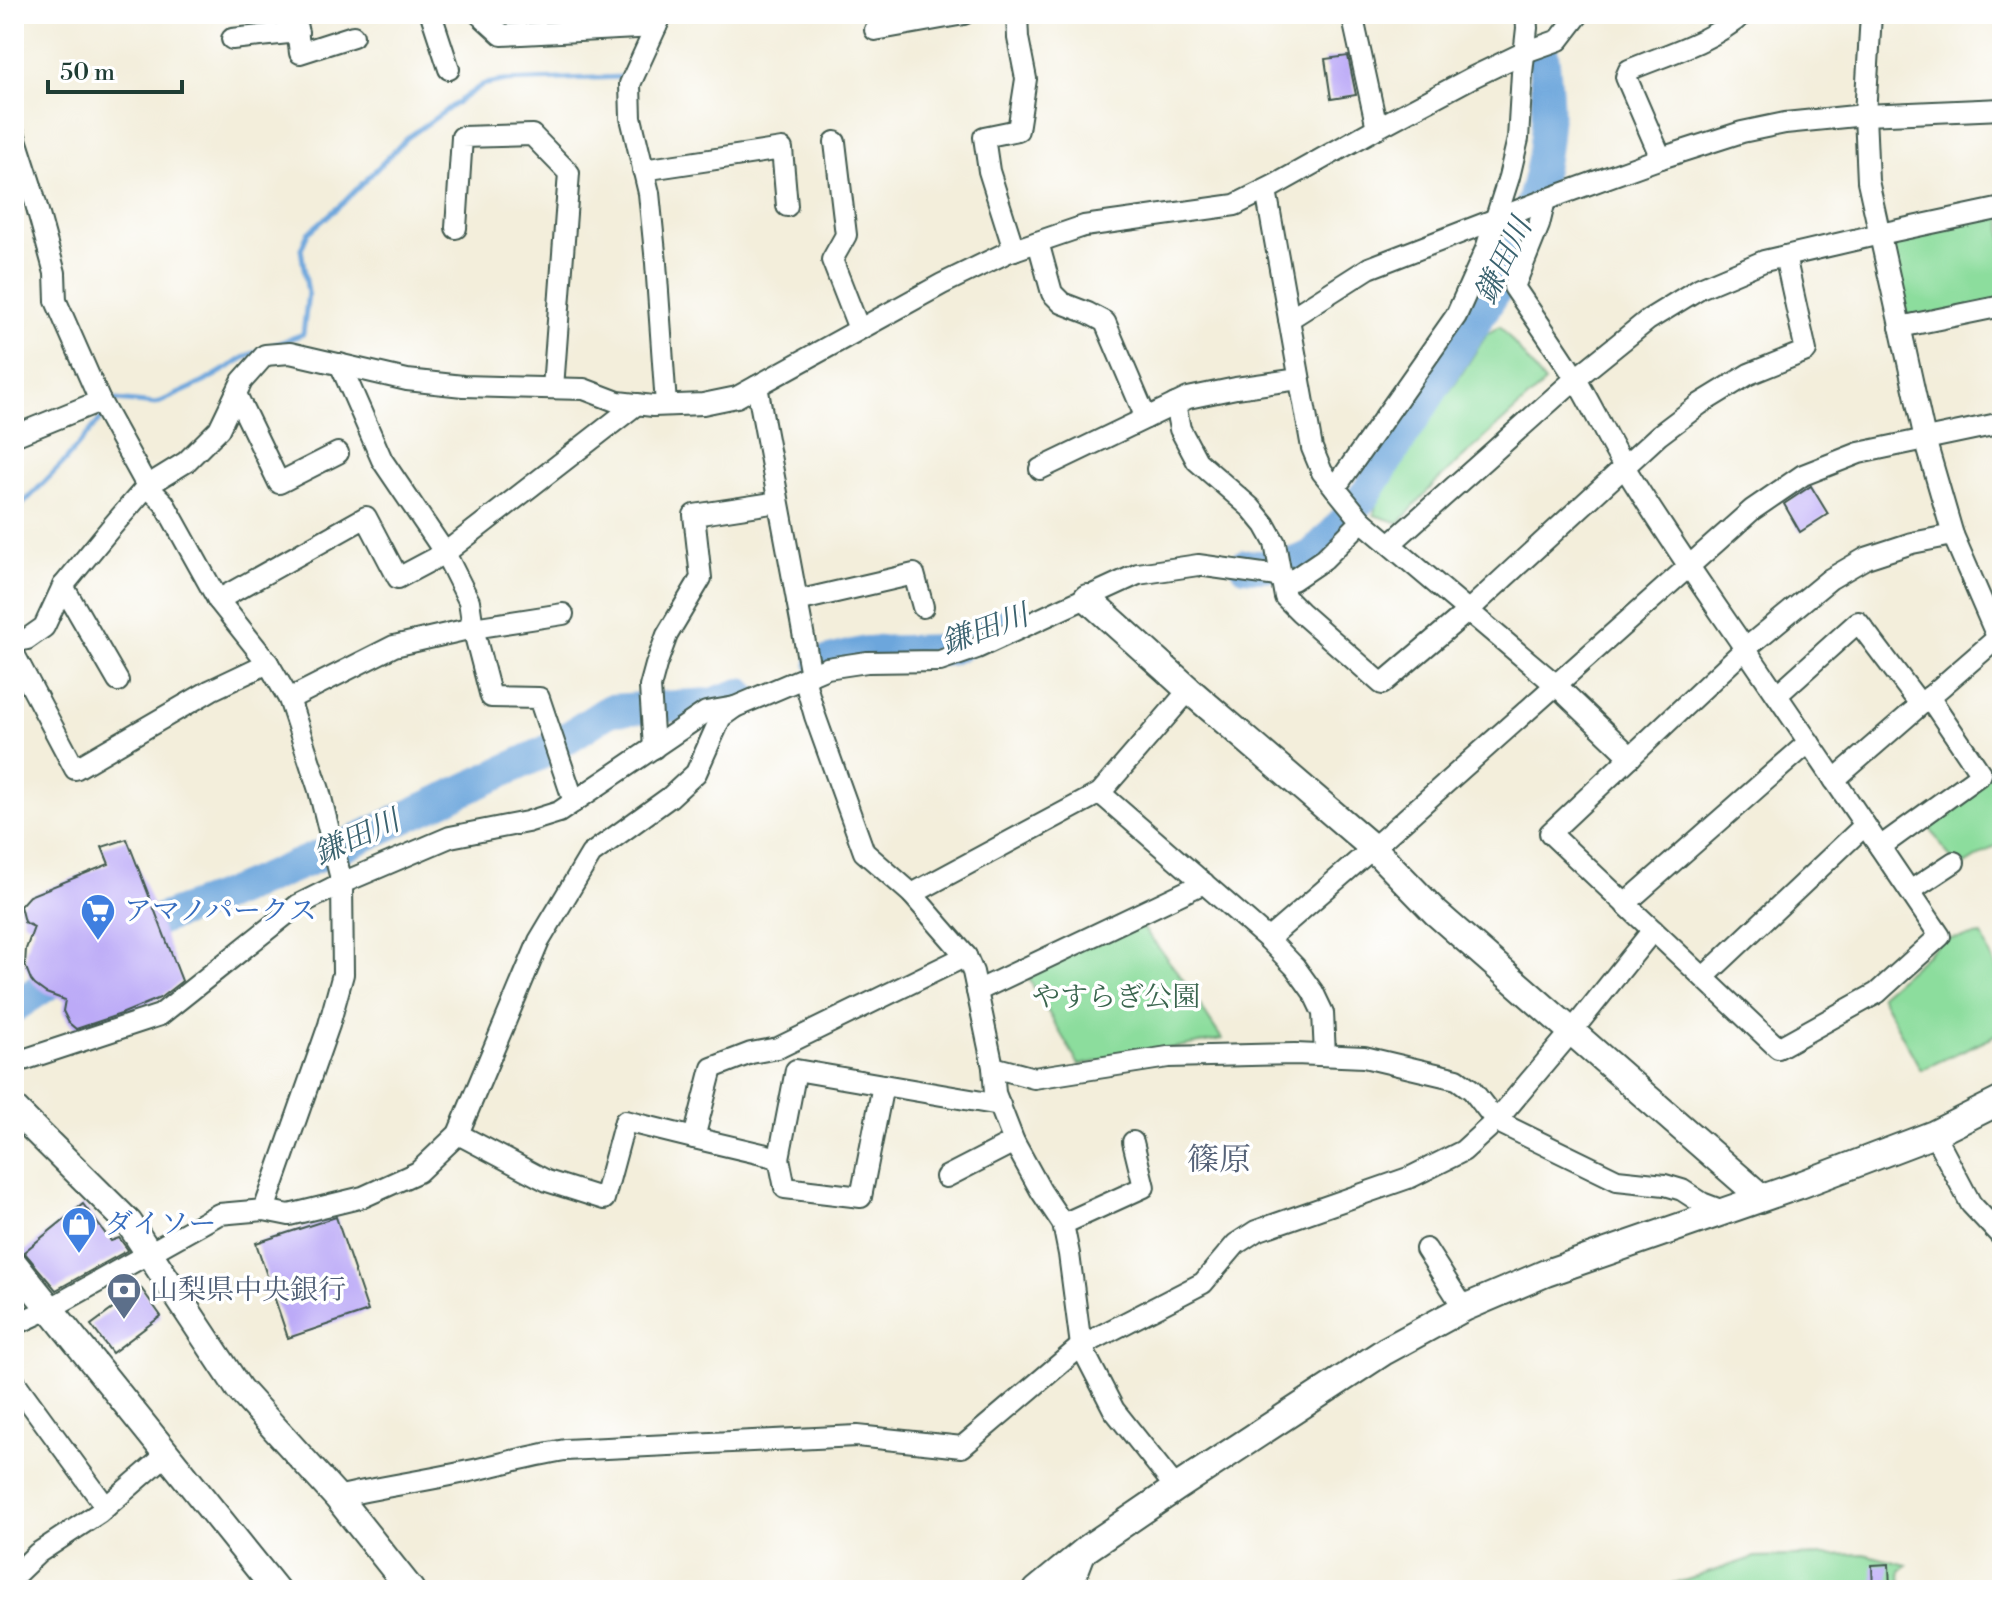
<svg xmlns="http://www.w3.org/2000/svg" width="2016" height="1604" font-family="'Libre Bodoni','Noto Serif JP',serif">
<rect width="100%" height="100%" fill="#fff"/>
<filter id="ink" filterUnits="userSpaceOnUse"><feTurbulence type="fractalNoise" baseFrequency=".0125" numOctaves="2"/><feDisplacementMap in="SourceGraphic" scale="16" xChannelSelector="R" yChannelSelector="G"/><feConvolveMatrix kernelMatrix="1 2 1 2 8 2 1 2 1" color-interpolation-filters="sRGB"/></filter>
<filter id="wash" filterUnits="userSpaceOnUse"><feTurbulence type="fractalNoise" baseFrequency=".006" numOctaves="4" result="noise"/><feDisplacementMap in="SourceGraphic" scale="32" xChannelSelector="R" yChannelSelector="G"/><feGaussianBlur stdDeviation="1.8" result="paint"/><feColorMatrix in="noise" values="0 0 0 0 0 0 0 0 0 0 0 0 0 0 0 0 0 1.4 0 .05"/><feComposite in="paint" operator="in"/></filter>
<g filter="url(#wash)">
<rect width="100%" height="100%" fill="#f3eedb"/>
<g fill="#8cdd9d" stroke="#568d68" stroke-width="2">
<path d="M2002 211V304L1903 323 1884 236Z"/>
<path d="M1500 326 1545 383 1434 484 1399 523 1374 515 1378 491 1410 442 1455 384 1487 334Z"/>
<path d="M1981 774 2002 775V842L1958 869 1924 820Z"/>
<path d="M1137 920 1182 978 1222 1039 1079 1065 1026 974Z"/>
<path d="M1982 935 2002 985V1032L1921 1070 1880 995 1943 940Z"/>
<path d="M1864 1554 1907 1565 1900 1571 1901 1590H1657L1755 1557Z"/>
</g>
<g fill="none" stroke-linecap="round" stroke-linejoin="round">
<g stroke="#6ca6dc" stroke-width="5">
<path d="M271 346 303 334 308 293 301 249 308 233 343 203 407 138 482 85 501 81 625 77"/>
<path d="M109 408 116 400 156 404 204 382 249 355 258 351"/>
<path d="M14 513 64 462 103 416"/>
</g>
<g stroke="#6ca6dc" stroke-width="32">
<path d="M1245 565 1255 566 1288 565 1311 556 1337 530 1367 492 1496 290C1523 238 1544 181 1547 123 1549 100 1545 76 1543 54"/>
<path d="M821 663 866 652 948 650 1015 620"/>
<path d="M121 937 133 929 224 896 350 843 547 751 610 710 712 704 741 694"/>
<path d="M14 1007 75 966"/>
</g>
</g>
<g id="blocks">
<g fill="#bcaaf7">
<path d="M1348 56 1356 95 1331 99 1325 59Z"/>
<path d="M1811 486 1828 514 1800 532 1784 504Z"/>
<path d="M127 839 182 981 160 998 121 1014 76 1029 69 1023 63 1011 65 1000 46 993 35 985 31 980 25 965 26 949 34 927 24 922 20 906 29 896 109 864 102 847Z"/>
<path d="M83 1204 111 1241 119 1238 128 1250 56 1290 24 1252Z"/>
<path d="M336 1217 368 1311 288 1338 256 1243Z"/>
<path d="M141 1288 161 1316 112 1353 91 1325Z"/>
<path d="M1889 1564 1890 1590H1873L1872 1565Z"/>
</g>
</g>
</g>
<g filter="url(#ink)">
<use href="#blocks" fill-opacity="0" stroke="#3f584d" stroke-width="2"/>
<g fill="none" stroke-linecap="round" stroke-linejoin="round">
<g stroke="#3f584d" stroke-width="24">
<g id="minor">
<path d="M295 14 300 53 353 36"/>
<path d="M431 14 449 69"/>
<path d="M479 14 502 35 656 27"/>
<path d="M662 14 630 84 631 118 649 193 656 263 666 405"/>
<path d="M1352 14 1377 128"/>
<path d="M1871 14 1865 115 1868 181 1925 439 1953 535 2002 648"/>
<path d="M875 30 964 14"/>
<path d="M232 39 298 32"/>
<path d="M14 133 31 186 55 273 56 301 100 401 147 486 164 503 218 600 268 663 289 699 319 790 342 883 343 974 329 1025 264 1210"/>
<path d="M835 142 846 235 832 260 859 329"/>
<path d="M1661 158 1626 77 1629 70C1667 54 1711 42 1743 14"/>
<path d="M643 170 782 149 787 206"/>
<path d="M1266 190 1312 448 1322 472 1362 521 1556 685 1631 757"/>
<path d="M1545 200 1539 225 1514 287C1534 317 1556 347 1575 378 1593 407 1607 439 1625 468 1663 530 1705 590 1746 650 1811 745 1876 841 1940 936L1877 993 1778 1048 1550 833 1745 649 1830 579 1866 558 1912 543 1953 535"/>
<path d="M456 228 462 137 532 135 569 173 553 388"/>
<path d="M1038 242 1052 293 1062 303 1088 313 1105 322 1146 418"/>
<path d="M1014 250 989 171 984 137 1018 130 1026 79 1018 38 1017 14"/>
<path d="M1289 319 1369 268 1545 200 1661 158 1742 132 1785 123 1865 115 2002 109"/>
<path d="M1900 327 2002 306"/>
<path d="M340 364 382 460 445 553 637 404"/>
<path d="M757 386 811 675"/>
<path d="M236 394 279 483 338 453"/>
<path d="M1175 404 1180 429 1197 461 1251 508 1265 525 1275 543 1285 597 1300 612 1382 684 1469 610 1659 435 1700 404 1749 374 1806 351 1785 256"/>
<path d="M14 436 100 401"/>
<path d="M1040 469 1188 398 1236 388 1299 379"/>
<path d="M1335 488 1456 316 1486 249 1509 177 1518 139 1522 73 1527 28 1526 14"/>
<path d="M1390 544 1575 379 1648 320 1700 288 1764 261 1880 234 2002 208"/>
<path d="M63 586 118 681"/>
<path d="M218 600 366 517 398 578 445 553 469 601 473 628 491 697 539 698 574 802"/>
<path d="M797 601 914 574 923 607"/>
<path d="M14 642 27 639 44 627 63 586 109 530 147 486 186 462 219 429 242 381 265 355 290 353 407 380 463 386 584 389 618 402 653 406 703 404 737 397 942 284 1008 252 1084 226 1235 205 1275 185 1377 128 1471 78 1525 52 1559 40 1579 14"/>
<path d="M14 654 75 769 211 690 268 663"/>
<path d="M804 678 815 716 864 852 912 894 966 956 973 972 993 1067 1034 1078 1168 1057 1295 1054 1364 1057 1457 1079 1472 1090 1496 1121 1617 1180 1665 1185 1682 1190 1702 1203 1723 1211"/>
<path d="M1777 695 1858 622 1920 704"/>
<path d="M289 699 394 646 473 628 563 614"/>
<path d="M654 748 650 687 656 665 667 635 701 578 694 515 778 502"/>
<path d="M1834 780 2002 634"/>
<path d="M1100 793 1268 939 1295 967 1313 992 1323 1013 1325 1055"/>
<path d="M1880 847 1981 774 1929 697"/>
<path d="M1910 891 1954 862"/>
<path d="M912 894 1100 793 1189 690"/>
<path d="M1625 904 1809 742"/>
<path d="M1268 939 1373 848 1752 510 1803 475 1859 453 2002 423"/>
<path d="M1704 977 1865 825"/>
<path d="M977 991 1204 883"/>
<path d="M14 1063 160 1015 298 905 342 883 450 837 527 822 559 812 706 712 735 707"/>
<path d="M993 1067 995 1093 1014 1142 1041 1191 1063 1224 1069 1254 1081 1346 1114 1410 1176 1488"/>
<path d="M458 1134 547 1181 604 1199 625 1121 694 1138 712 1068 751 1053 778 1048 966 956"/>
<path d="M1934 1134 1971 1204 2002 1237"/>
<path d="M694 1138 779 1158 796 1070 1000 1105"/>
<path d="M779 1158 785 1188 861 1197 883 1085"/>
<path d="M946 1177 1014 1142"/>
<path d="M1063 1224 1144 1187 1133 1142"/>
<path d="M1426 1249 1464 1308"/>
<path d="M14 1325 51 1308 219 1214 264 1210 289 1215 363 1197 418 1172 458 1134 539 941 591 854 670 797 696 773 721 717 735 707 827 668 867 662 940 661 977 648 1138 574 1198 565 1270 575 1293 580 1324 559 1362 521"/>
<path d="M14 1381 106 1507"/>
<path d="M337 1497C388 1485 440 1479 491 1466 516 1460 540 1454 565 1450L857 1436 962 1447 1081 1346 1203 1283 1236 1244 1256 1231 1411 1177 1463 1151 1496 1121 1572 1031 1653 930"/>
<path d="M14 1576 38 1553 99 1513 166 1455"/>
<path d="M1071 1590 1086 1551"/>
</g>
</g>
<g stroke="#3f584d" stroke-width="30">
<g id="tertiary">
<path d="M1087 598 1189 690 1373 848 1436 913 1761 1197"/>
<path d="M14 1109 129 1223 239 1389 337 1497 411 1590"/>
<path d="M14 1264 276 1590"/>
<path d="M1037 1590 1088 1548 1176 1488 1385 1351 1464 1308 1546 1273 1800 1185 1934 1134 2002 1100"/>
</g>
</g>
<use href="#minor" stroke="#fff" stroke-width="20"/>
<use href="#tertiary" stroke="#fff" stroke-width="26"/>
</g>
</g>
<defs>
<g id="supermarket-pin" transform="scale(1.8)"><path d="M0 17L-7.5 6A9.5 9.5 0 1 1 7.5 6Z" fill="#3f7fe0" stroke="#fff"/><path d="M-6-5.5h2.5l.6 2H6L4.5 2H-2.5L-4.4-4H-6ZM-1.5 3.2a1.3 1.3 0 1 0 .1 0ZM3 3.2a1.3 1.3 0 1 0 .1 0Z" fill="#fff"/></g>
<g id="shop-pin" transform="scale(1.8)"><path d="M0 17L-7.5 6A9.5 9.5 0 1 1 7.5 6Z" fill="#3f7fe0" stroke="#fff"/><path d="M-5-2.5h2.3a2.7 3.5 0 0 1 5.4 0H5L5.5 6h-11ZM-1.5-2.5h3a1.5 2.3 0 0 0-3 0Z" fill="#fff"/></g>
<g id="bank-pin" transform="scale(1.8)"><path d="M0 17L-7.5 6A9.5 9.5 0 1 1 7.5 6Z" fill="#5c6f8a" stroke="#fff"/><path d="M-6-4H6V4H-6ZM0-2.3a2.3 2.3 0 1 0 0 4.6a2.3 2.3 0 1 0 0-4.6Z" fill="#fff"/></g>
</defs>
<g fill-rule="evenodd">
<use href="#supermarket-pin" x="98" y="911"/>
<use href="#shop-pin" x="79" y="1224"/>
<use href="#bank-pin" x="124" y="1290"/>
</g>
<g text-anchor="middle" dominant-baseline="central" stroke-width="7" stroke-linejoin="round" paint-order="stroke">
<g font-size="28" fill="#366cbe" stroke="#fff" text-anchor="start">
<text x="124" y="911">アマノパークス</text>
<text x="105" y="1224">ダイソー</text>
</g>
<g font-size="28" fill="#3a654e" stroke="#fff">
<text x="1116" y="997">やすらぎ公園</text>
</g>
<g font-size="28" fill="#4e5e75" stroke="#fff" text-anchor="start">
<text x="150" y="1290">山梨県中央銀行</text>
</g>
<g font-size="30" font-style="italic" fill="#3a626f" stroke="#fff">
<text transform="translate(1504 261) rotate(-64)">鎌田川</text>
<text transform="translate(985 630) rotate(-20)">鎌田川</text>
<text transform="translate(357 838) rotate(-24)">鎌田川</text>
</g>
<g font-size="32" fill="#566378" stroke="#fff">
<text x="1219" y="1160">篠原</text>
</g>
</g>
<rect width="2016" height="1604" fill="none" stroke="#fff" stroke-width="48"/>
<path d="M48 80v12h134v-12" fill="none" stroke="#1f3d34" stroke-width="4"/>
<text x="60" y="80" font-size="24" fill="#1f3d34" stroke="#ffffff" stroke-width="6" paint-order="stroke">50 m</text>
</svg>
